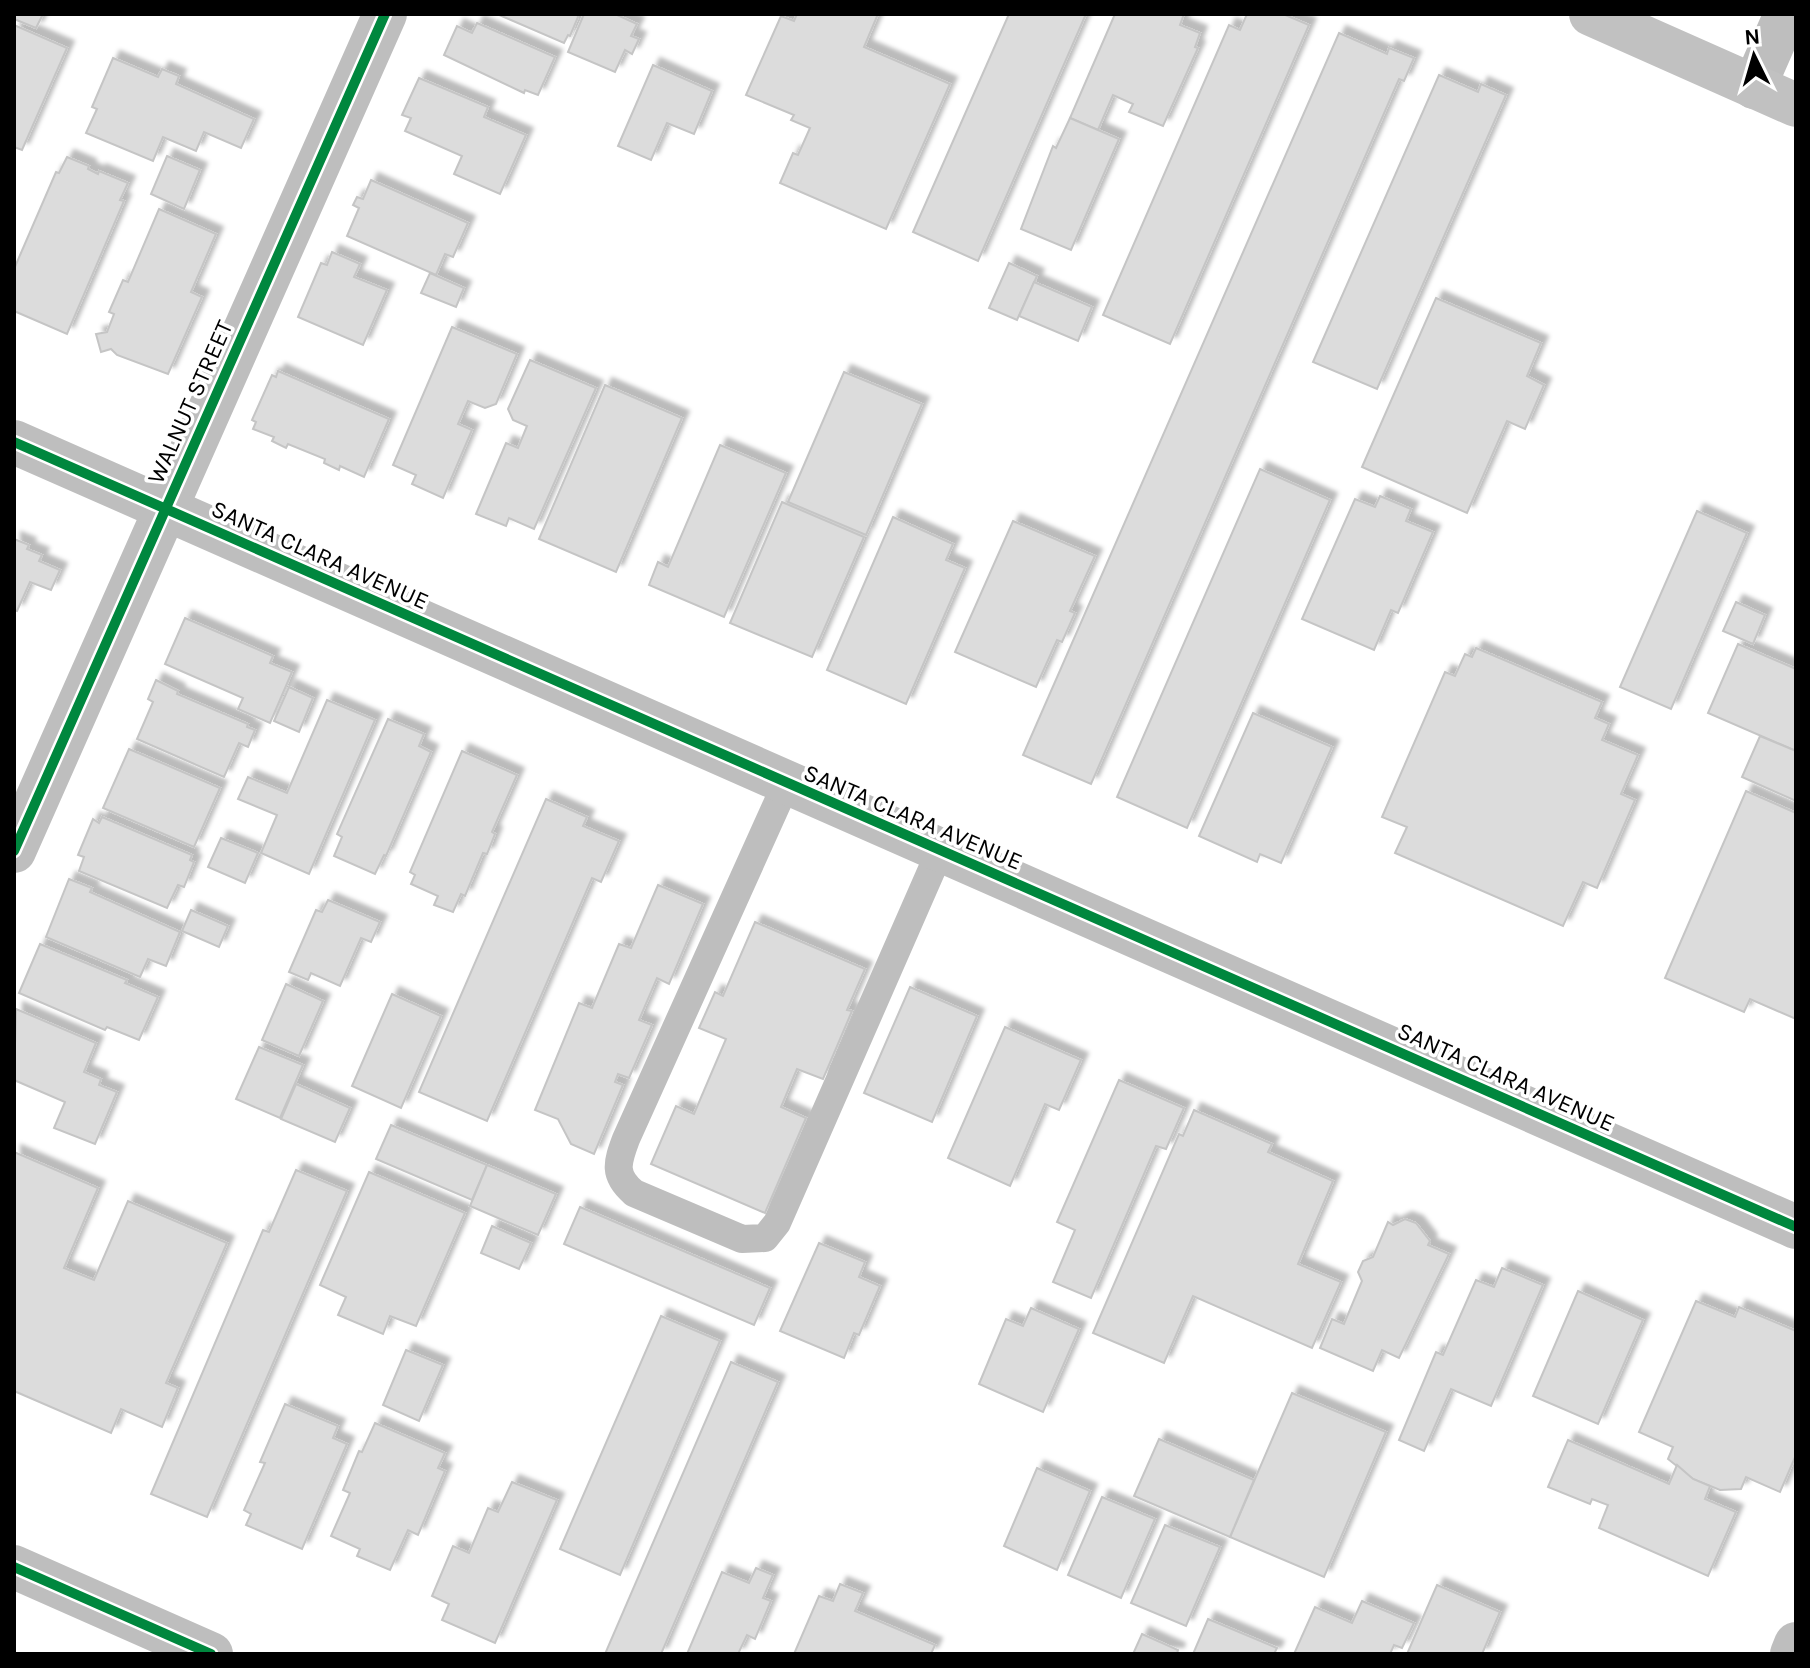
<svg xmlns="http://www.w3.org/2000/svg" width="1810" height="1668" font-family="Karla,sans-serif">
<defs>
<filter id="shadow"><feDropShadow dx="7" dy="-7" stdDeviation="2" flood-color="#0004"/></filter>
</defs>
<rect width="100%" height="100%" fill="#fff"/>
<g fill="#dcdcdc" stroke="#c5c5c5" stroke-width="2" filter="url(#shadow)">
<path d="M14 14H43L36 28 14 19Z"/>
<path d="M497 14H577L578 17 570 36 568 35 564 43Z"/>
<path d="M584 14H615L637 24 631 36 639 39 632 54 625 50 615 72 568 52Z"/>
<path d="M797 14H878L864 47 950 84 886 229 780 183 793 153 798 155 810 128 791 120 794 115 746 95 781 16 794 21Z"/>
<path d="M1009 14H1086L978 261 913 232Z"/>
<path d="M1115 14H1184L1180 25 1200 33 1195 47 1198 48 1163 126 1129 112 1133 104 1113 95 1098 130 1070 118Z"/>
<path d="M1247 14H1283L1309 25 1170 344 1103 315 1229 25 1240 30Z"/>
<path d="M477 23 555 57 538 95 525 90 524 93 444 55 457 26 472 33Z"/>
<path d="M14 25 67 48 22 150 14 147Z"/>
<path d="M1339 33 1387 54 1389 48 1414 58 1404 81 1399 79 1091 784 1023 755Z"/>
<path d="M113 58 158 77 162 69 179 76 176 84 254 119 241 148 204 132 196 151 163 137 153 161 86 133 97 109 92 107Z"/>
<path d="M653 65 712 91 694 134 667 123 651 160 618 146Z"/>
<path d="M1439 75 1478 92 1481 84 1506 95 1377 389 1313 362Z"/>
<path d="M419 78 488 107 484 117 526 135 500 194 454 174 462 156 405 131 411 118 402 115Z"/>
<path d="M1070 118 1119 139 1071 250 1021 229 1053 146 1056 148Z"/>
<path d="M167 156 200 170 184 209 151 194Z"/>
<path d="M67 157 89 166 88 169 98 174 99 171 128 183 120 200 124 201 67 334 14 311V269L56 172 59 173Z"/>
<path d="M371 180 468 223 453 257 445 254 436 275 347 236 359 208 353 205 357 197 363 199Z"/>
<path d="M159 209 216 234 191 292 202 297 168 374 117 355 111 349 101 352 96 334 107 332 114 314 109 312 123 280 128 282Z"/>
<path d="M332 252 360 264 354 277 387 290 363 345 298 317 321 263 327 265Z"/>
<path d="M1009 263 1037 276 1017 320 989 308Z"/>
<path d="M430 273 464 288 456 307 421 293Z"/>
<path d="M1034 282 1092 307 1078 341 1019 316Z"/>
<path d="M1436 298 1541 343 1527 376 1544 385 1525 429 1507 421 1467 513 1362 467Z"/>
<path d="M452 327 517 354 496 404 485 408 468 401 458 424 472 430 443 498 412 484 416 475 393 465Z"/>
<path d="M530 360 596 388 534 529 509 518 506 526 476 514 506 443 518 448 527 426 513 420 508 409Z"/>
<path d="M278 371 389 419 364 477 340 466 339 470 324 463 325 459 288 444 286 448 272 441 274 437 253 429 256 422 252 420 272 375 276 377Z"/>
<path d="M844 372 922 404 866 535 788 502Z"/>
<path d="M605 385 682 418 616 572 539 539Z"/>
<path d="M720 445 786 473 724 617 649 585 658 562 668 567Z"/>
<path d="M1260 469 1330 500 1187 828 1117 797Z"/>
<path d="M1380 496 1411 509 1406 521 1433 532 1398 613 1391 610 1374 650 1302 619 1355 499 1375 507Z"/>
<path d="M782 502 864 537 812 657 730 623Z"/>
<path d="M1697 511 1747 533 1671 709 1620 687Z"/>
<path d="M893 517 953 544 946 560 965 568 906 704 827 670Z"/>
<path d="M1013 521 1095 556 1070 611 1075 613 1062 642 1057 640 1036 687 955 652Z"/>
<path d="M14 539 29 545 27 549 42 555 39 561 60 570 51 590 30 582 17 611 14 610Z"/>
<path d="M1736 602 1765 615 1753 644 1723 631Z"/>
<path d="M185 618 273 656 270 663 292 672 270 723 238 709 243 698 165 664Z"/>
<path d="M1738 644 1796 669V751L1708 713Z"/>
<path d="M1476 648 1602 702 1595 718 1609 724 1602 740 1638 755 1621 794 1635 800 1597 888 1583 882 1563 926 1395 853 1407 827 1382 817 1445 672 1455 676 1465 654 1472 657Z"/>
<path d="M156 680 178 691 177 694 248 724 247 727 255 730 248 747 239 743 224 777 137 739 153 702 148 699Z"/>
<path d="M289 687 313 698 299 732 274 721Z"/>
<path d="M327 700 375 720 309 874 261 853 277 815 238 799 248 777 287 793Z"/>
<path d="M1253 713 1332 747 1281 863 1260 854 1257 862 1199 836Z"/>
<path d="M388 719 424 734 419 746 431 752 386 856 384 855 375 874 334 856 342 837 337 834Z"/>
<path d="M1760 736 1796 751V801L1742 777Z"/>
<path d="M129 749 220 788 194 847 103 808Z"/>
<path d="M462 751 517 775 492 832 495 834 487 854 483 853 465 896 461 894 453 912 434 905 438 896 411 884 415 875 410 872Z"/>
<path d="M1746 791 1796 813V1019L1750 999 1744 1012 1665 978Z"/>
<path d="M546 799 587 817 583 826 619 841 601 882 592 878 487 1121 419 1092Z"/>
<path d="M102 817 192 855 190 860 194 862 184 887 178 885 167 908 79 871 84 857 78 855 93 819 99 823Z"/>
<path d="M221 838 258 853 245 883 208 867Z"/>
<path d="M69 879 92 888 90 892 180 932 166 966 148 959 140 977 46 937Z"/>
<path d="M658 885 703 904 669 984 657 978 639 1020 652 1025 629 1078 618 1074 615 1082 623 1085 594 1154 571 1144 558 1119 535 1110 579 1003 592 1008 619 944 631 948Z"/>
<path d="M328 900 380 922 371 942 361 938 340 986 311 973 308 980 289 972 316 910 322 912Z"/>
<path d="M191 910 228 926 219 947 182 931Z"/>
<path d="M755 922 865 969 847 1010 852 1011 823 1079 797 1069 781 1107 806 1118 765 1213 651 1164 676 1106 694 1114 726 1039 699 1028 715 992 723 996Z"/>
<path d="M40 944 127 980 125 983 158 997 139 1040 107 1027 105 1030 19 993Z"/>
<path d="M286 984 323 1001 299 1056 262 1040Z"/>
<path d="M910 987 977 1016 932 1122 864 1093Z"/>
<path d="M392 994 441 1016 401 1108 352 1086Z"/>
<path d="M16 1009 96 1043 84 1072 101 1079 99 1085 117 1092 95 1144 54 1128 65 1102 14 1080Z"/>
<path d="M1005 1027 1081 1060 1059 1110 1045 1104 1010 1186 948 1158Z"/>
<path d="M259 1047 303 1065 280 1118 236 1099Z"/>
<path d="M1119 1080 1184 1108 1166 1149 1156 1146 1091 1298 1053 1282 1075 1230 1057 1222Z"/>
<path d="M296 1084 350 1108 335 1142 281 1119Z"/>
<path d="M1194 1110 1272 1144 1268 1152 1333 1181 1298 1264 1341 1282 1312 1348 1193 1296 1164 1363 1093 1333 1179 1134 1183 1136Z"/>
<path d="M391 1125 487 1165 472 1200 376 1159Z"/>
<path d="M14 1152 98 1188 64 1268 94 1280 128 1201 227 1243 166 1383 178 1388 162 1427 121 1409 111 1433 14 1391Z"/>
<path d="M487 1165 556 1194 538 1235 470 1206Z"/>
<path d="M296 1170 347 1191 207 1517 151 1494 263 1230 269 1232Z"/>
<path d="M369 1172 465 1213 416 1326 390 1316 383 1334 338 1315 346 1297 320 1285Z"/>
<path d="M580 1207 770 1288 754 1325 564 1244Z"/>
<path d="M1405 1219 1416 1223 1430 1241 1428 1245 1449 1254 1399 1358 1382 1350 1373 1371 1320 1348 1332 1319 1344 1324 1362 1281 1358 1272 1363 1261 1373 1257 1388 1222 1393 1225Z"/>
<path d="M492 1226 531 1243 519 1269 481 1253Z"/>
<path d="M819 1243 865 1262 859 1277 880 1286 859 1335 854 1333 844 1358 780 1331Z"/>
<path d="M1502 1268 1543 1285 1491 1406 1451 1389 1424 1451 1399 1440 1436 1352 1443 1355 1476 1280 1494 1287Z"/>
<path d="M1578 1291 1643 1320 1598 1424 1533 1396Z"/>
<path d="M1696 1301 1735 1317 1739 1307 1796 1331V1455L1780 1492 1746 1477 1741 1489 1720 1490 1693 1479 1668 1459 1673 1447 1639 1432Z"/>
<path d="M1031 1308 1079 1329 1043 1412 979 1384 1006 1319 1023 1326Z"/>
<path d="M661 1316 720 1341 620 1575 560 1549Z"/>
<path d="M406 1350 443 1365 419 1421 383 1405Z"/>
<path d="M731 1362 778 1382 661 1654H605Z"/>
<path d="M1292 1393 1386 1432 1324 1577 1230 1537Z"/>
<path d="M285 1404 338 1426 333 1438 347 1444 302 1549 246 1525 251 1514 244 1510 265 1463 260 1462Z"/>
<path d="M375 1423 445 1453 438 1468 445 1471 418 1535 408 1530 390 1570 357 1556 360 1549 331 1536 350 1493 343 1490 359 1451 362 1452Z"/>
<path d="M1159 1439 1254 1480 1230 1537 1134 1496Z"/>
<path d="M1568 1440 1669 1484 1677 1465 1693 1479 1710 1486 1705 1499 1736 1512 1708 1576 1599 1528 1608 1505 1592 1499 1590 1504 1548 1487Z"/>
<path d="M1037 1468 1090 1491 1057 1570 1004 1546Z"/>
<path d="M512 1482 557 1500 495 1643 442 1620 449 1604 432 1596 453 1546 469 1553 488 1508 498 1512Z"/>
<path d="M1102 1497 1155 1519 1121 1598 1068 1575Z"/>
<path d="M1165 1525 1220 1547 1186 1626 1131 1603Z"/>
<path d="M756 1568 773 1575 763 1598 771 1601 755 1639 747 1635 738 1654H687L722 1572 749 1583Z"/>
<path d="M840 1584 863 1593 855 1611 935 1645 931 1654H794L819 1596 833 1601Z"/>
<path d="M1437 1585 1500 1612 1482 1654H1407Z"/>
<path d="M1362 1601 1414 1623 1402 1648 1394 1645 1390 1654H1294L1315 1607 1352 1623Z"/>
<path d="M1208 1619 1277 1648 1274 1654H1193Z"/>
<path d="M1142 1634 1178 1650 1177 1654H1133Z"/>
</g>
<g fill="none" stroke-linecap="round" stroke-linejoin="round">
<path stroke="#bebebe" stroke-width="28" d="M786 784 626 1139C617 1163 613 1175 634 1193L742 1239 765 1238 777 1223 940 851"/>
<g stroke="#bebebe" stroke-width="44">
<path d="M1754 87 1786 14"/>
<path d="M14 851 385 14"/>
<path d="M1792 1654 1796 1644"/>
</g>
<g stroke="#bebebe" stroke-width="44">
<path d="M14 442 1796 1227"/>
<path d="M14 1567 211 1654"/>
</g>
<path stroke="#c1c1c1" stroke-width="44" d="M1591 14 1796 105"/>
<g stroke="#fff" stroke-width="15">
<g id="cycleway">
<path d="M14 442 1796 1227"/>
<path d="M14 851 385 14"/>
<path d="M14 1567 211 1654"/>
</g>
</g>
<use href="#cycleway" stroke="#00873e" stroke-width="10"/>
</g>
<g text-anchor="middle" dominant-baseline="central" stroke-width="7" stroke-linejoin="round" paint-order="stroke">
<g font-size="24" fill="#000" stroke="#fff">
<text transform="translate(190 402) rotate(-66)">WALNUT STREET</text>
<text transform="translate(320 555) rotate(24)">SANTA CLARA AVENUE</text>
<text transform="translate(913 817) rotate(23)">SANTA CLARA AVENUE</text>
<text transform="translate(1506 1077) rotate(24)">SANTA CLARA AVENUE</text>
</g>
</g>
<rect width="1810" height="1668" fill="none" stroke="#000000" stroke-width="32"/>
<g transform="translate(1754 56) rotate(355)" stroke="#ffffff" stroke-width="6" paint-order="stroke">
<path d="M0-6L14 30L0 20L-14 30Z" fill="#000000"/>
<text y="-12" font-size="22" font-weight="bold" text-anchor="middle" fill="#000000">N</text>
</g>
</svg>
